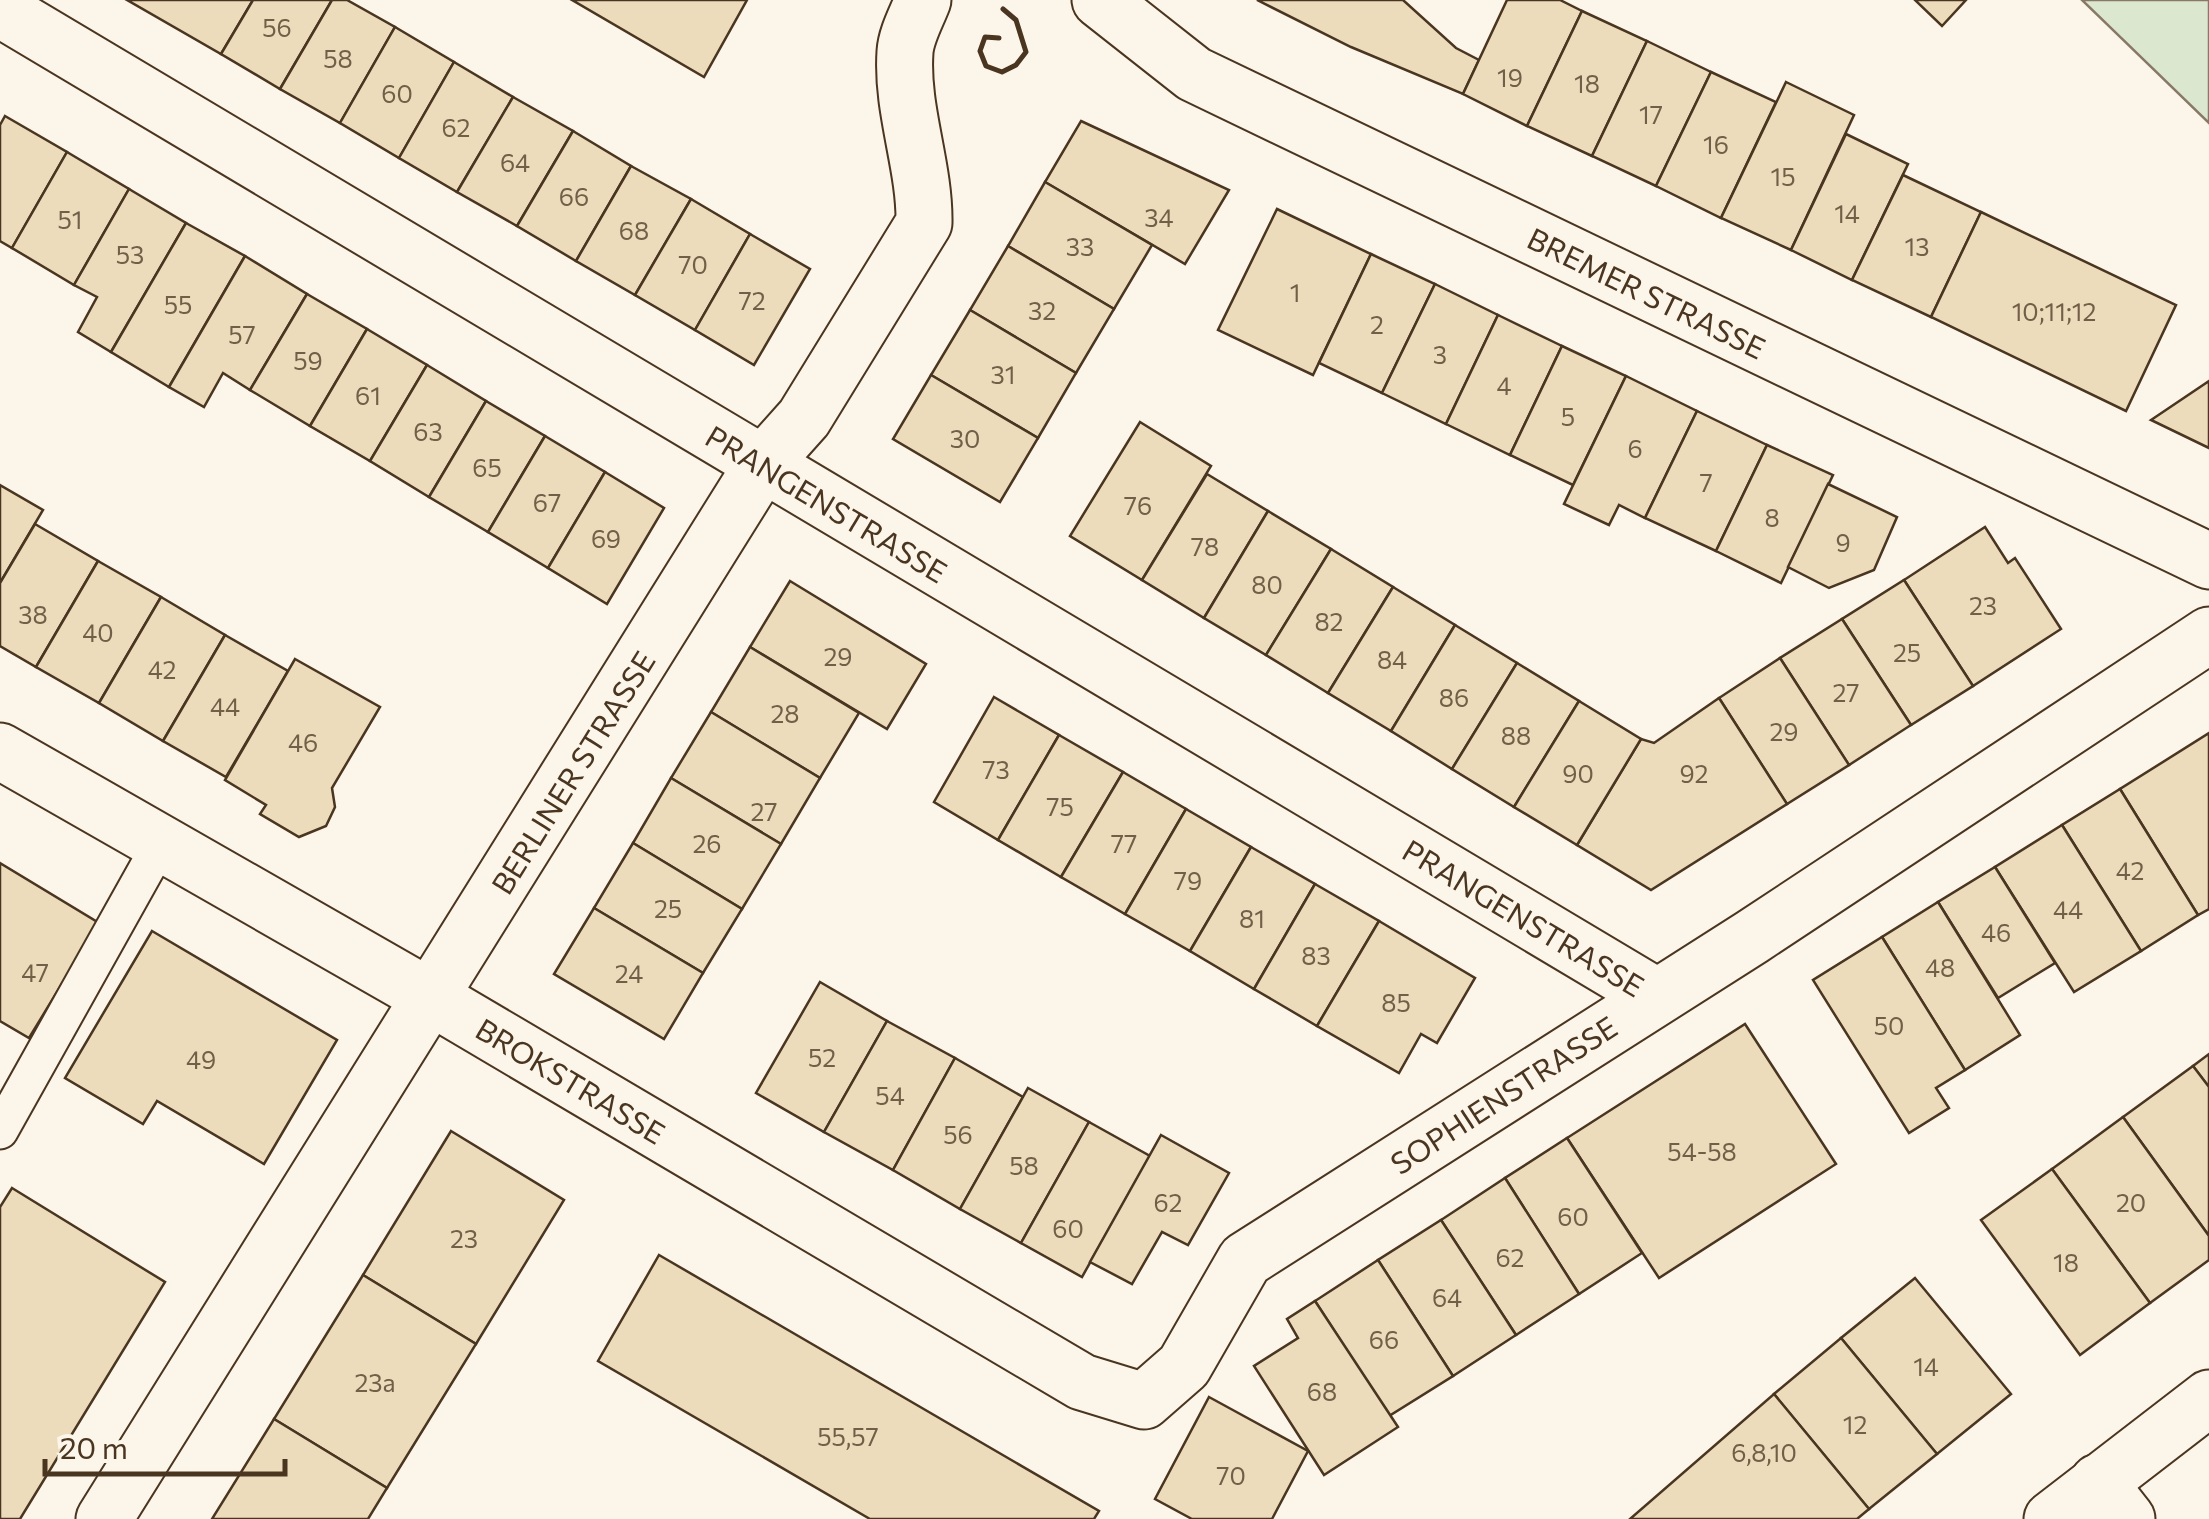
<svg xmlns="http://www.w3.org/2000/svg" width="2209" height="1519" font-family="Commissioner,sans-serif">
<rect width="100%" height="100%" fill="#fbf6e9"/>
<path fill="#dce7d0" stroke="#887966" stroke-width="2.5" d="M2082 0H2209V123Z"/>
<g fill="#ecdcbc" stroke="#4a3520" stroke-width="2.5">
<path d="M127 0H253L221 54Z"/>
<path d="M253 0H332L280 89 221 54Z"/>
<path d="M332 0H347L395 27 340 123 280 89Z"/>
<path d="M572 0H747L704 77Z"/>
<path d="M1257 0H1403L1456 48 1479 60 1463 94 1351 47Z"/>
<path d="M1507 0H1560L1582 11 1527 126 1463 94Z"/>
<path d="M1915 0H1966L1942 26Z"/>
<path d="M1582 11 1647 41 1592 156 1527 126Z"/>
<path d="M395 27 454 62 399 158 340 123Z"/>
<path d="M1647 41 1711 72 1656 186 1592 156Z"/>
<path d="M454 62 513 97 457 192 399 158Z"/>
<path d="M1711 72 1776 102 1721 218 1656 186Z"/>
<path d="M1786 82 1854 115 1791 250 1721 218Z"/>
<path d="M513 97 573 131 517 226 457 192Z"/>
<path d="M5 116 67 152 12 248 0 241V125Z"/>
<path d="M1081 121 1229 190 1185 264 1045 182Z"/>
<path d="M573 131 631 166 576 261 517 226Z"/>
<path d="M1846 134 1908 164 1852 280 1791 250Z"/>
<path d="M67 152 129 189 74 285 12 248Z"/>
<path d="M631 166 691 199 635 295 576 261Z"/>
<path d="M1903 175 1981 212 1931 317 1852 280Z"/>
<path d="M1045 182 1152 245 1114 309 1008 246Z"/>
<path d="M129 189 186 223 111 352 78 332 97 297 74 285Z"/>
<path d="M691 199 750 234 695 330 635 295Z"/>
<path d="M1277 209 1371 254 1313 375 1218 330Z"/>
<path d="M1981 212 2176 305 2126 411 1931 317Z"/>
<path d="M186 223 245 256 169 387 111 352Z"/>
<path d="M750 234 810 269 754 365 695 330Z"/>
<path d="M1008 246 1114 309 1076 373 970 310Z"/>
<path d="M1371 254 1435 284 1382 393 1319 363Z"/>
<path d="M245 256 307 294 250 390 223 373 204 407 169 387Z"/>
<path d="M1435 284 1498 315 1446 424 1382 393Z"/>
<path d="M307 294 367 329 310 426 250 390Z"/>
<path d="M970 310 1076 373 1038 438 931 375Z"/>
<path d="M1498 315 1562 346 1510 455 1446 424Z"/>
<path d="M367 329 427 365 370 461 310 426Z"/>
<path d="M1562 346 1626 376 1573 485 1510 455Z"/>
<path d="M427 365 486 401 429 497 370 461Z"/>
<path d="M931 375 1038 438 1000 502 893 439Z"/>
<path d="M1626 376 1697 411 1645 518 1619 505 1609 525 1564 504Z"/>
<path d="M2209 381V448L2151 420Z"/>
<path d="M486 401 545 436 488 532 429 497Z"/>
<path d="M1697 411 1767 445 1716 551 1645 518Z"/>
<path d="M1140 422 1211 466 1142 580 1070 536Z"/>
<path d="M545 436 605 472 548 568 488 532Z"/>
<path d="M1767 445 1833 475 1781 583 1716 551Z"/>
<path d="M605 472 664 508 607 604 548 568Z"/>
<path d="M1207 474 1268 511 1204 618 1142 580Z"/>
<path d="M1828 484 1897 517 1874 570 1829 588 1788 567Z"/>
<path d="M0 485 43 510 0 583Z"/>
<path d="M1268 511 1331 549 1266 655 1204 618Z"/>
<path d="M35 524 98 561 36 667 0 646V583Z"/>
<path d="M1985 527 2008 563 2015 558 2061 629 1973 686 1904 580Z"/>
<path d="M1331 549 1393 587 1328 693 1266 655Z"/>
<path d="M98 561 161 597 99 703 36 667Z"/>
<path d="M1904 580 1973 686 1911 725 1842 619Z"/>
<path d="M790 581 926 664 887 729 750 647Z"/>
<path d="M1393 587 1455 625 1391 731 1328 693Z"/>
<path d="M161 597 225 635 163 741 99 703Z"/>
<path d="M1842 619 1911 725 1849 765 1780 658Z"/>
<path d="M1455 625 1517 663 1452 769 1391 731Z"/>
<path d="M225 635 288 671 226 777 163 741Z"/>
<path d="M750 647 859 713 820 778 711 712Z"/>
<path d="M1780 658 1849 765 1787 804 1719 698Z"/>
<path d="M295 659 380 707 332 788 335 807 326 826 299 837 260 814 266 805 225 780Z"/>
<path d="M1517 663 1579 701 1514 807 1452 769Z"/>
<path d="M994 697 1059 735 998 840 934 802Z"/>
<path d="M1719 698 1787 804 1651 890 1577 845 1641 739 1654 743Z"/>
<path d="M1579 701 1641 739 1577 845 1514 807Z"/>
<path d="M711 712 820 778 781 844 671 778Z"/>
<path d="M2209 733V909L2198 915 2120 789Z"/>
<path d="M1059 735 1123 772 1061 877 998 840Z"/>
<path d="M1123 772 1186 809 1125 914 1061 877Z"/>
<path d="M671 778 781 844 742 909 633 843Z"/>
<path d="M2120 789 2198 915 2141 951 2062 825Z"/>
<path d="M1186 809 1251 847 1190 951 1125 914Z"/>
<path d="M2062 825 2141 951 2074 992 1995 867Z"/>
<path d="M633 843 742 909 703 973 594 908Z"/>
<path d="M1251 847 1315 884 1254 989 1190 951Z"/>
<path d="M0 863 99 923 29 1038 0 1021Z"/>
<path d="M1995 867 2055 963 1998 998 1938 902Z"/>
<path d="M1315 884 1379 921 1317 1026 1254 989Z"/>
<path d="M1938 902 2020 1035 1965 1070 1882 937Z"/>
<path d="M594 908 703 973 664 1039 554 974Z"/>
<path d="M1379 921 1475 978 1437 1043 1421 1034 1399 1073 1317 1026Z"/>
<path d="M152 931 337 1040 264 1164 157 1101 143 1124 65 1078Z"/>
<path d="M1882 937 1965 1070 1936 1088 1949 1108 1909 1133 1813 980Z"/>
<path d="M820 982 887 1021 824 1132 756 1093Z"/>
<path d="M887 1021 955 1058 893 1170 824 1132Z"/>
<path d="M1745 1024 1836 1164 1659 1278 1567 1138Z"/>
<path d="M2209 1054V1087L2193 1066Z"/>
<path d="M955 1058 1023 1097 960 1209 893 1170Z"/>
<path d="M2193 1066 2209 1087V1236L2123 1117Z"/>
<path d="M1028 1088 1089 1122 1021 1243 960 1209Z"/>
<path d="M2123 1117 2209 1236V1260L2150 1303 2052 1169Z"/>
<path d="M1089 1122 1150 1156 1082 1277 1021 1243Z"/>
<path d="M451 1131 564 1200 476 1344 363 1275Z"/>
<path d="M1161 1135 1229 1173 1188 1245 1162 1232 1132 1284 1090 1262Z"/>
<path d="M1567 1138 1642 1253 1579 1294 1505 1178Z"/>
<path d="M2052 1169 2150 1303 2080 1355 1981 1220Z"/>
<path d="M1505 1178 1579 1294 1516 1335 1441 1220Z"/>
<path d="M12 1188 165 1282 20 1519H0V1207Z"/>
<path d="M1441 1220 1516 1335 1453 1376 1378 1260Z"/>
<path d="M659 1255 1099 1511 1094 1519H870L598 1361Z"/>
<path d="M1378 1260 1453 1376 1389 1416 1315 1301Z"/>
<path d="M363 1275 476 1344 387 1488 274 1419Z"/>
<path d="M1915 1278 2011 1394 1937 1454 1841 1338Z"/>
<path d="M1315 1301 1398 1427 1324 1475 1254 1366 1298 1338 1287 1319Z"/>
<path d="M1841 1338 1937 1454 1869 1509 1774 1394Z"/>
<path d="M1774 1394 1869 1509 1857 1519H1630Z"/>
<path d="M1209 1397 1308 1451 1272 1519H1192L1155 1499Z"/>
<path d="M274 1419 387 1488 368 1519H212Z"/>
</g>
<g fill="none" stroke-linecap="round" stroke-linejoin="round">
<g stroke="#4a3520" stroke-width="39">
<path id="lane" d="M0 1131 161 843"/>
</g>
<g stroke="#4a3520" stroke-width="59">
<g id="street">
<path d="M1100 0 1194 74 2209 561"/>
<path d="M0 9 1656 996"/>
<path d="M0 751 432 998 1082 1382 1144 1401 1184 1366 1245 1260 1752 937 2209 635"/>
<path d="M2098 1482 2127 1519"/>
<path d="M104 1519 762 465 804 418 924 223C925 166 901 110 905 52 906 35 917 16 923 0"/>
<path d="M2052 1519 2209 1398"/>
</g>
</g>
<use href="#lane" stroke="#fbf6e9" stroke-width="35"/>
<use href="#street" stroke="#fbf6e9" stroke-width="55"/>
<path stroke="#4a3520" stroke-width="5" d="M999 38 985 37 980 51 986 66 1002 72 1016 65 1026 52 1016 20 1003 9"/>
</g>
<g text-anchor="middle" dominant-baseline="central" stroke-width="8" stroke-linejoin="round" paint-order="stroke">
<g font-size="25" fill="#725f47">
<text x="277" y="27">56</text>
<text x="338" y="58">58</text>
<text x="1510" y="77">19</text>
<text x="1587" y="83">18</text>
<text x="397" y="93">60</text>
<text x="1651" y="114">17</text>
<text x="456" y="127">62</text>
<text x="1716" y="144">16</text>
<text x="515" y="162">64</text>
<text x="1783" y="176">15</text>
<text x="574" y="196">66</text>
<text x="1847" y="213">14</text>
<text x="1159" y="217">34</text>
<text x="70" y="219">51</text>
<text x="634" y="230">68</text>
<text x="1080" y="246">33</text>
<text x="1917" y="246">13</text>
<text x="130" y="254">53</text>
<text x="693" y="264">70</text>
<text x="1295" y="292">1</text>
<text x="752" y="300">72</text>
<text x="178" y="304">55</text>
<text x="1042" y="310">32</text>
<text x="2054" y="311">10;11;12</text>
<text x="1377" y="324">2</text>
<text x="242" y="334">57</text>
<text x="1440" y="354">3</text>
<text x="308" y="360">59</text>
<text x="1003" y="374">31</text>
<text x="1504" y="385">4</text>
<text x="368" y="395">61</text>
<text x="1568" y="416">5</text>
<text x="428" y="431">63</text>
<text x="965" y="438">30</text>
<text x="1635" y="448">6</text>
<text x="487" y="467">65</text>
<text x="1706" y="482">7</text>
<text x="547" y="502">67</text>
<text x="1138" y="505">76</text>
<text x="1772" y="517">8</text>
<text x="606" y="538">69</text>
<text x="1843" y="542">9</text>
<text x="1205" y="546">78</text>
<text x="1267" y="584">80</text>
<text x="1983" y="605">23</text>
<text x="33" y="614">38</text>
<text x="1329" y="621">82</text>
<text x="98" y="632">40</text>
<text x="1907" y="652">25</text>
<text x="838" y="656">29</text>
<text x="1392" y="659">84</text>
<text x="162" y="669">42</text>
<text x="1846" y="692">27</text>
<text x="1454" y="697">86</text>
<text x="225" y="706">44</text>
<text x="785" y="713">28</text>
<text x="1784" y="731">29</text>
<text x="1516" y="735">88</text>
<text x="303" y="742">46</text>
<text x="996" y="769">73</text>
<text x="1578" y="773">90</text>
<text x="1694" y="773">92</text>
<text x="1060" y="806">75</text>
<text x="764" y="811">27</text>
<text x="707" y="843">26</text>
<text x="1124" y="843">77</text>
<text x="2130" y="870">42</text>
<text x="1188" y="880">79</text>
<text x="668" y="908">25</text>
<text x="2068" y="909">44</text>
<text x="1252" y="918">81</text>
<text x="1996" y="932">46</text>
<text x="1316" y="955">83</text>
<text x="1940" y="967">48</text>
<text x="35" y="972">47</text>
<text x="629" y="973">24</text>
<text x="1396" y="1002">85</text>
<text x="1889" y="1025">50</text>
<text x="822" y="1057">52</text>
<text x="201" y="1059">49</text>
<text x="890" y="1095">54</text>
<text x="958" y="1134">56</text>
<text x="1702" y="1151">54-58</text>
<text x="1024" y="1165">58</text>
<text x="1168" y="1202">62</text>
<text x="2131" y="1202">20</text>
<text x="1573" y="1216">60</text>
<text x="1068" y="1228">60</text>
<text x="464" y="1238">23</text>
<text x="1510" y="1257">62</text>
<text x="2066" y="1262">18</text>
<text x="1447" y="1297">64</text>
<text x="1384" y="1339">66</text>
<text x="1926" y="1366">14</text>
<text x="375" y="1382">23a</text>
<text x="1322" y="1391">68</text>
<text x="1855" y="1424">12</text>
<text x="848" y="1436">55,57</text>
<text x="1764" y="1452">6,8,10</text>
<text x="1231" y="1475">70</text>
</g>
<g font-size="30" fill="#4a3520" stroke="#fbf6e9">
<text transform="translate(1647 292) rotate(26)">BREMER STRASSE</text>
<text transform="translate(827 503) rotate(31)">PRANGENSTRASSE</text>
<text transform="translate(572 772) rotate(-58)">BERLINER STRASSE</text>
<text transform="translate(1524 917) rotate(31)">PRANGENSTRASSE</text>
<text transform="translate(571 1080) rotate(31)">BROKSTRASSE</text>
<text transform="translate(1503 1094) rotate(-33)">SOPHIENSTRASSE</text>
</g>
</g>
<path d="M45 1459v15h240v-15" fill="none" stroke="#4a3520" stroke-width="5"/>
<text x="60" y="1459" font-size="30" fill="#4a3520" stroke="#fbf6e9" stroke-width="8" paint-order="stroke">20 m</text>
</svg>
